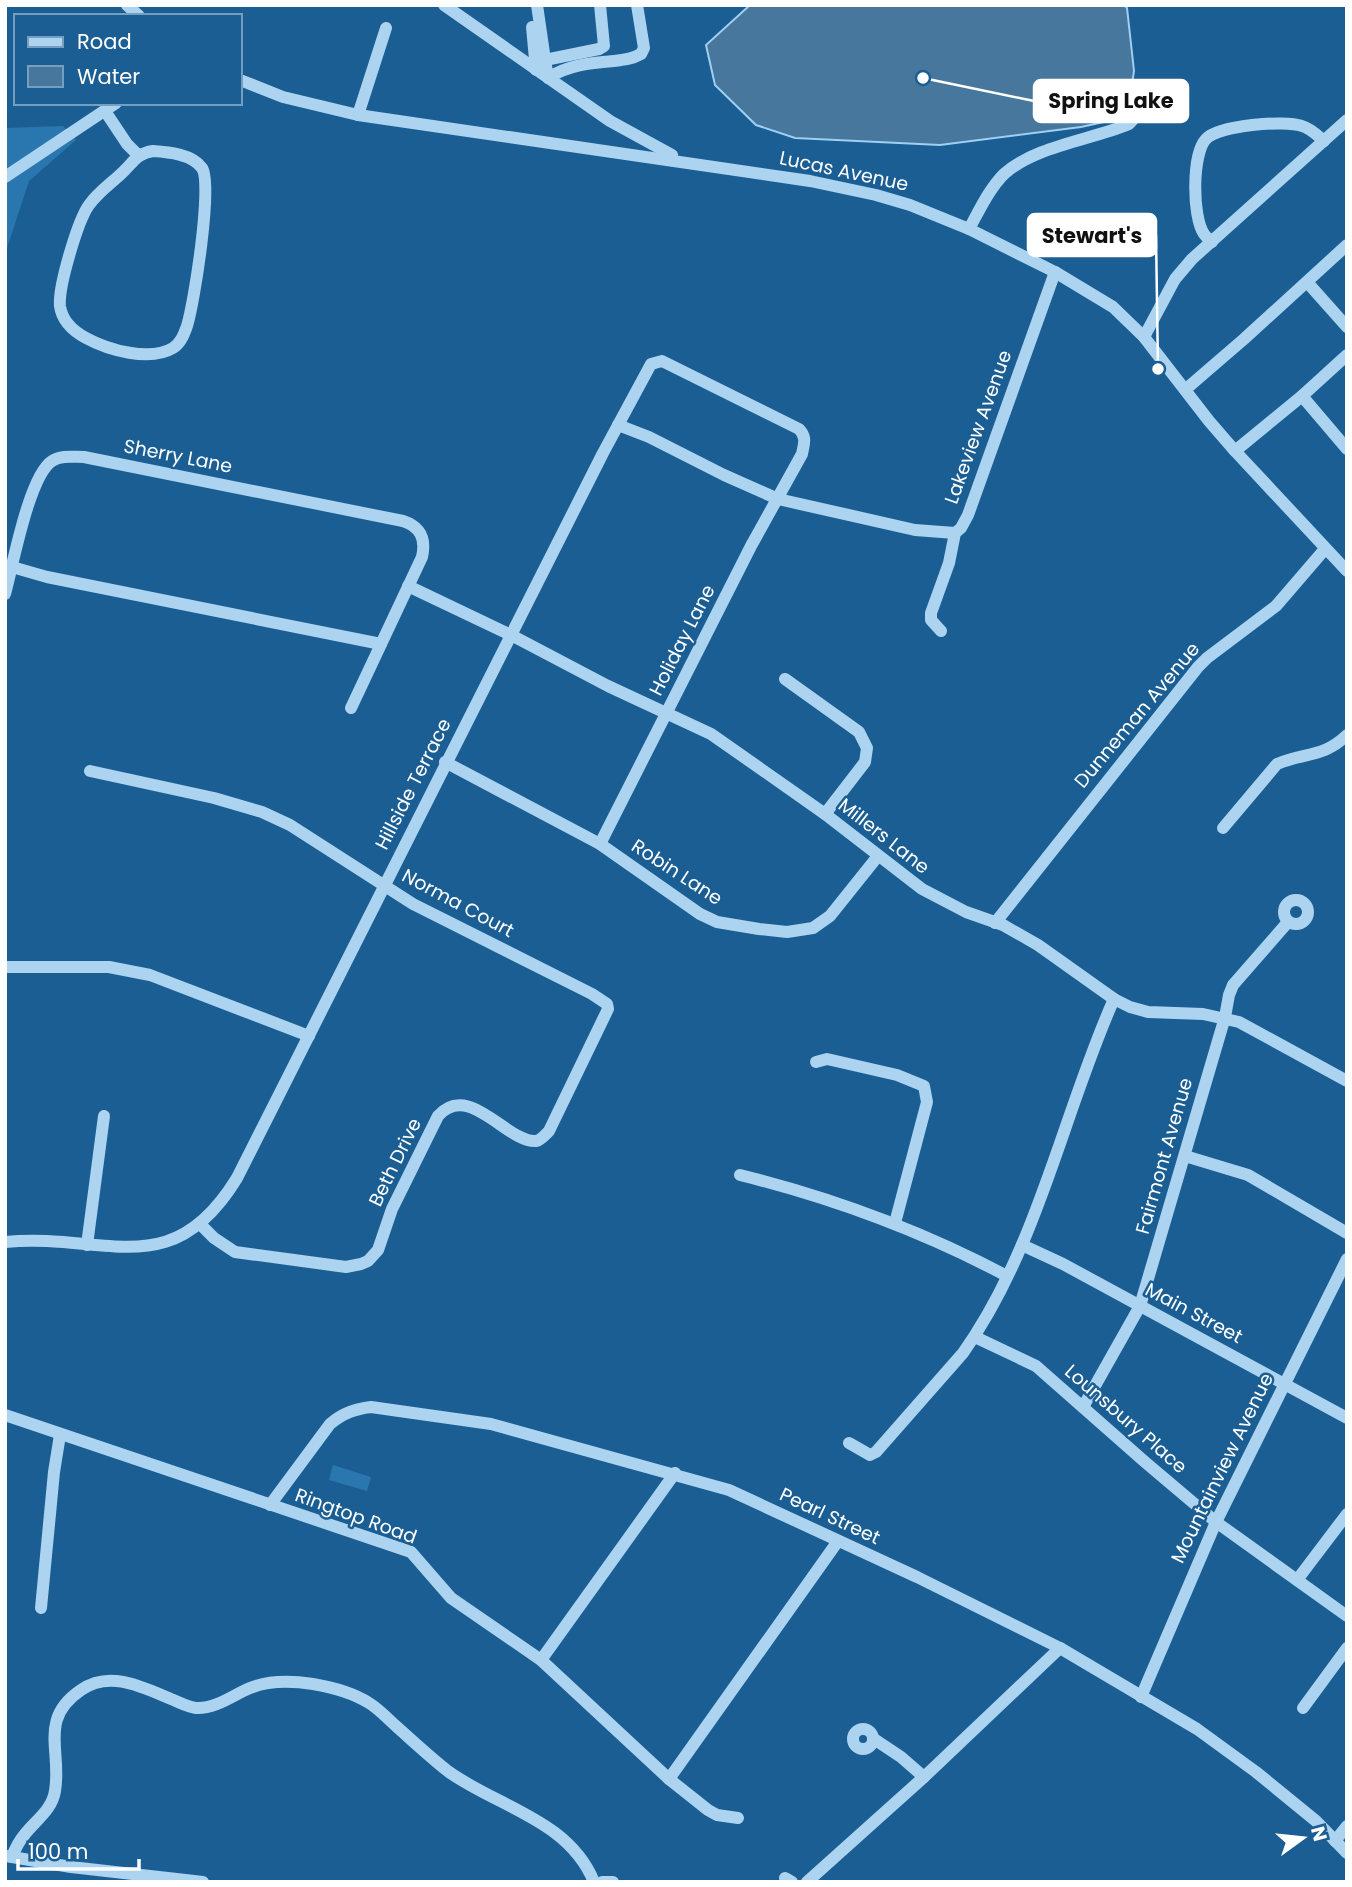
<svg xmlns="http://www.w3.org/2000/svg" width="1352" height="1887" font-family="Poppins,sans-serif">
<rect width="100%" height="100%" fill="#1a5e94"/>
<g fill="#2a77b0">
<path d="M63 126 76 140 29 181 5 254V128Z"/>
<path d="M333 1465 371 1477 367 1491 329 1480Z"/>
</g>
<path fill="#47779c" stroke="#9fcff1" stroke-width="2" d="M750 5H1124L1127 8 1134 71 1127 117 1081 127 940 145 795 138 756 125 715 85 706 45Z"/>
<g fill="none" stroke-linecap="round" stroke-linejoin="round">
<g stroke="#acd3ef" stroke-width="12">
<path d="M127 5 139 16"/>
<path d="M444 5 610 121 672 155"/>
<path d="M537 5 545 60 599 49 604 46 600 5"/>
<path d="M532 27 536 70"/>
<path d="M545 60 548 78C568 65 590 63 614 61 624 60 632 59 641 54L644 48 637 5"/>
<path d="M240 80 283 97 358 115 810 181 876 195 910 205 969 229 1055 272 1113 307 1144 337 1209 421 1235 451 1347 571"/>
<path d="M105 111 127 144 138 155"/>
<path d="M358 115 386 28"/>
<path d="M153 151C168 152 192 154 202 168 213 184 194 304 187 326 184 334 181 343 173 348 150 362 108 350 86 338 73 331 62 321 60 306 58 287 78 220 89 205 99 191 112 183 124 171 134 161 138 153 153 151Z"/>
<path d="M5 177 116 103"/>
<path d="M969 229C979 211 989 189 1004 174 1035 146 1091 140 1129 124L1140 112"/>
<path d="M1212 242C1209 239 1206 237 1204 234 1192 216 1192 154 1206 139 1219 125 1284 120 1302 126 1310 128 1317 135 1324 141"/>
<path d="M1307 282 1347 327"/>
<path d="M1144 337 1175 279 1192 259 1347 120"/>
<path d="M1186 389 1244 339 1347 245"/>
<path d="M1302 396 1347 449"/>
<path d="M618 425 649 437 724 475 778 499 915 530 955 533"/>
<path d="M1235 451 1302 396 1347 355"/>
<path d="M12 567 47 577 381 644"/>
<path d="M408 586 511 635 608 686 711 734 825 814 922 889 966 912 1003 925 1038 945 1114 999 1130 1007 1148 1012 1203 1014 1239 1022 1347 1081"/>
<path d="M5 594C13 565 29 476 52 461 61 455 73 457 84 457L403 521C421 527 426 539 422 557L351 708"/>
<path d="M941 631 931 620V613L949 563 955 533 961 528 968 515 1055 272"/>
<path d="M785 679 859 732 867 748 865 762 825 814"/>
<path d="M445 762 600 844 700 914 717 922 759 929 787 932 813 928 830 916 878 856"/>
<path d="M90 771 214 798 262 812 290 825 413 904 592 994 607 1004 608 1009 549 1131C545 1135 541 1140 536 1141 507 1143 469 1081 438 1116L392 1209 378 1250 368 1261 361 1264 346 1267 235 1252 214 1238 200 1224"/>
<path d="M1223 828 1277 764C1305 752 1323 758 1347 735"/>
<circle cx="1296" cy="912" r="12"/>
<path d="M995 923 1198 667 1207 658 1276 606 1325 549"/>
<path d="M5 967H109L150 975 309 1036"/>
<path d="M816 1062 827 1059 897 1075 924 1086 927 1102 895 1223"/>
<path d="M1185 1156 1248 1175 1347 1233"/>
<path d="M740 1175C833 1198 922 1231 1007 1276"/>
<path d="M5 1242C105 1232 171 1286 237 1178L603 453 651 364 662 361 799 429C807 437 804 444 802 454L751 546 600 844"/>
<path d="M87 1245 104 1116"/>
<path d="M1022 1245 1063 1264 1347 1418"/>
<path d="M975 1337 1036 1366 1145 1462 1216 1522 1347 1616"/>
<path d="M1083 1407 1140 1306 1225 1017 1229 995 1233 985 1288 922"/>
<path d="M5 1415 411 1552 451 1598 541 1660 669 1779 708 1810 717 1815 738 1818"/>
<path d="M849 1443 870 1455 876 1452 963 1353C1038 1247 1062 1116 1114 999"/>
<path d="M270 1505 330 1424C343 1413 355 1409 371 1407L491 1424 729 1490 917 1577 1060 1648 1197 1729 1256 1772 1316 1821 1347 1853"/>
<path d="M1297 1580 1347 1514"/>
<path d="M41 1608 54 1472 60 1435"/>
<path d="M541 1660 675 1473"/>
<path d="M1141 1697 1216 1522 1347 1259"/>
<path d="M1303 1708 1347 1648"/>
<circle cx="863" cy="1739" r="10"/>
<path d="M874 1739 901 1757 924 1777"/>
<path d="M669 1779 838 1541"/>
<path d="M1335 1841 1347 1826"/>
<path d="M6 1856 71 1867 203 1882"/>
<path d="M12 1857C15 1849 19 1841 25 1834 36 1820 52 1810 55 1791 62 1751 38 1719 81 1690 110 1670 142 1687 171 1699 179 1702 188 1707 196 1708 216 1709 233 1695 250 1688 270 1680 293 1681 313 1684 331 1687 353 1693 369 1703 379 1709 388 1719 397 1727 414 1742 431 1758 449 1772 498 1807 569 1820 594 1882"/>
<path d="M785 1878 792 1882"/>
<path d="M602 1882H613"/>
<path d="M807 1882 924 1777 1060 1648"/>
</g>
</g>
<g text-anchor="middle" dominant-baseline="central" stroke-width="5" stroke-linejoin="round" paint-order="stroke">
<g font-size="19" fill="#fff" stroke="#1a5e94">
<text transform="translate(844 171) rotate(12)">Lucas Avenue</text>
<text transform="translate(978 427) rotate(-70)">Lakeview Avenue</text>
<text transform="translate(178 456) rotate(11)">Sherry Lane</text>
<text transform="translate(682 640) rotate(-63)">Holiday Lane</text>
<text transform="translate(1137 715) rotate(-50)">Dunneman Avenue</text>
<text transform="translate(413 784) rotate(-63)">Hillside Terrace</text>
<text transform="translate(884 836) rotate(38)">Millers Lane</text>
<text transform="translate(677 872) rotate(33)">Robin Lane</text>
<text transform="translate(458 903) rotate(28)">Norma Court</text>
<text transform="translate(1164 1156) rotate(-74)">Fairmont Avenue</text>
<text transform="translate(395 1162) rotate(-64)">Beth Drive</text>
<text transform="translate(1194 1313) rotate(28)">Main Street</text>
<text transform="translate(1126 1419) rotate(41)">Lounsbury Place</text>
<text transform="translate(1222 1468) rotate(-64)">Mountainview Avenue</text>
<text transform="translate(356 1516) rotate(20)">Ringtop Road</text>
<text transform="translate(830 1516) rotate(25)">Pearl Street</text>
</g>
</g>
<path fill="none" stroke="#fff" stroke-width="2.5" d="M923 78L1034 101M1158 369L1156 235"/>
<g fill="#fff" stroke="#1a5e94" stroke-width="2.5">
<circle cx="923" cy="78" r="7"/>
<circle cx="1158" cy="369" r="7"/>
</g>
<g fill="#fff" stroke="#fff" stroke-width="2.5">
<rect x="1034" y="80" width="154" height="42" rx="7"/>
<rect x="1028" y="214" width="128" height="42" rx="7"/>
</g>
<g font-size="21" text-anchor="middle" font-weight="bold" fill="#111">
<text x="1111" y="108">Spring Lake</text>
<text x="1092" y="243">Stewart's</text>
</g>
<rect width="1352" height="1887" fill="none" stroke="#ffffff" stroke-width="14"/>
<rect x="14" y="14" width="228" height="91" fill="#1a5e94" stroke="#769ebf" stroke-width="2"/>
<rect x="28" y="37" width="35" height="10" fill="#acd3ef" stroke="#769ebf" stroke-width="2"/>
<text x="77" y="49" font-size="21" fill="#ffffff">Road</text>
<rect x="28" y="66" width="35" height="21" fill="#47779c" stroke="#769ebf" stroke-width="2"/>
<text x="77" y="84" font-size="21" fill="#ffffff">Water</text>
<g transform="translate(1303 1838) rotate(75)" stroke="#1a5e94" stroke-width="5" paint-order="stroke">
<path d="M0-5L12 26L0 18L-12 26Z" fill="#ffffff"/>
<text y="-10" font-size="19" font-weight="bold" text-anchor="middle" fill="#ffffff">N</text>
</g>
<path d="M18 1859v10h121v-10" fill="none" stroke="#ffffff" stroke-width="3.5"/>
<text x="28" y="1859" font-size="21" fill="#ffffff" stroke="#1a5e94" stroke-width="5" paint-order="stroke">100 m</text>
</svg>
